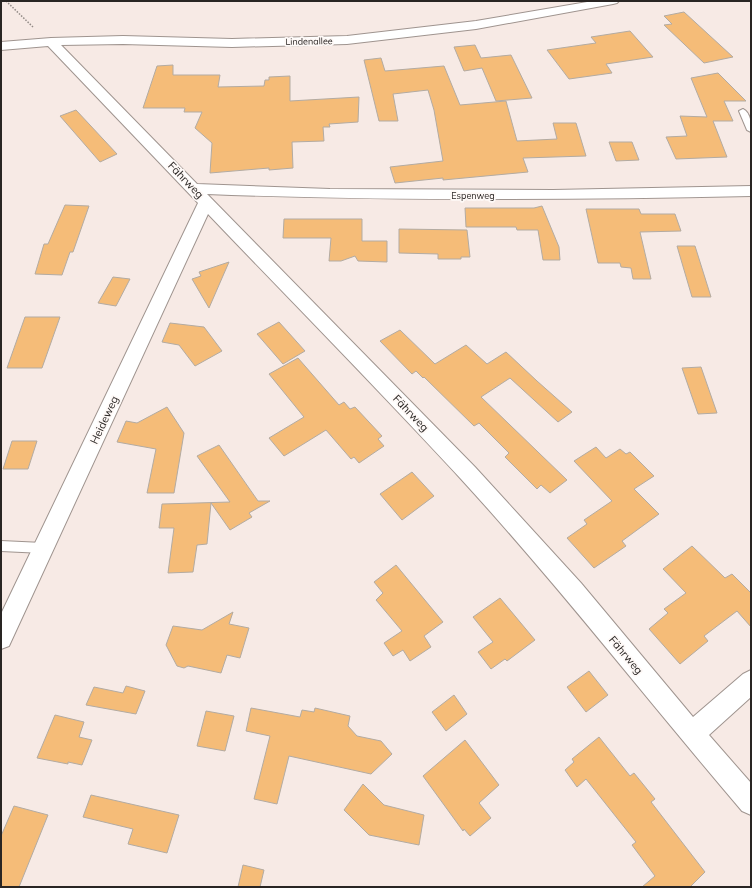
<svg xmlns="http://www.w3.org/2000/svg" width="752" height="888" font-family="Mulish,sans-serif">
<rect width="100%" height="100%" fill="#f7eae5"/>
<g fill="#f5bc78" stroke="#b3aba2">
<path d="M684 12 733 57 704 63 664 25 672 24 664 16Z"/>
<path d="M630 31 653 57 606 64 612 73 569 79 547 50 596 43 591 37Z"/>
<path d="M475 45 481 58 511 55 532 98 496 101 482 68 464 71 454 47Z"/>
<path d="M381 58 385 71 444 66 460 105 506 101 517 141 557 139 553 123H576L586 156 523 158 528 172 443 180V178L395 183 390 167 443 161 434 110 428 90 393 94 398 121H379L364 60Z"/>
<path d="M173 65V75H220L218 87 264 86 265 80H269V77L290 76V101L359 97 358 122 329 124 330 127H323L324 141 292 142 293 168 269 170V168L210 173 212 143 195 128 202 112H184L185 108H143L157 66Z"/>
<path d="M718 73 746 101H724L733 121H713L727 157 676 159 666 137 687 136 680 116 707 117 691 78Z"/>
<path d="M76 110 117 154 100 162 60 116Z"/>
<path d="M609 142H632L639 160 616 161Z"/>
<path d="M65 205 89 206 73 252H70L62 275 35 274 44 244H48Z"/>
<path d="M542 206 559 247 560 260H543L538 230H517L516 227H466L465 208H534Z"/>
<path d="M586 209H639L641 214H675L681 231 640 232 651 279H633L631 268 621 267 620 263H598Z"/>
<path d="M284 219H362V241H387V262L358 261 355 256 341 261H329L331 238H283Z"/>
<path d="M399 229 467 230 470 257H461V259H438V254L399 253Z"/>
<path d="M677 246H695L711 297H692Z"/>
<path d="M229 262 209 308 192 279 201 276 199 272Z"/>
<path d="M113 277 130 279 116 306 98 303Z"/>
<path d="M25 317H60L42 368H7Z"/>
<path d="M279 322 305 351 283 364 257 334Z"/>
<path d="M170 323 204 327 222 351 195 366 179 345 162 342Z"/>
<path d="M400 330 435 364 466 345 487 364 506 352 537 381 572 412 558 422 510 378 481 397 567 480 550 493 541 485 537 489 505 457 509 453 479 423 474 426 424 377 423 378 416 371 412 374 380 341Z"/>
<path d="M298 358 339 405 344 402 350 409 355 407 382 436 378 439 384 446 359 463 354 457 351 459 326 430 284 456 269 438 304 417 269 374Z"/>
<path d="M701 367 717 413 698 414 682 368Z"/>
<path d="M167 407 184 433 174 493H147L156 449 117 442 126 421 137 423Z"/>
<path d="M12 441H37L28 469H3Z"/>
<path d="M219 445 258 501H270L249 513 252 517 230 530 211 503 207 544 197 545 193 572 168 573 174 528H159L162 504 230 502 197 456Z"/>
<path d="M596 447 606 458 620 449 626 454 630 452 654 476 634 489 659 514 622 541 626 546 594 568 567 538 587 524 584 520 612 501 574 461Z"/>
<path d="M412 472 434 496 402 520 380 494Z"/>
<path d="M692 546 725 578 732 574 751 593V627L737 611 704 636 708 641 680 664 649 629 668 613 664 609 686 593 663 569Z"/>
<path d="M396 565 443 622 424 636 431 647 410 661 403 650 393 656 384 643 402 631 376 600 383 593 374 582Z"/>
<path d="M500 598 535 640 507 661 505 659 491 669 478 652 493 642 473 617Z"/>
<path d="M233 612 229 624 249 628 240 658 227 655 221 673 188 666 184 668 177 666 166 645 173 626 202 630Z"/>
<path d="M589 671 608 695 586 712 567 687Z"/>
<path d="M126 686 145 691 136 714 86 705 94 687 123 693Z"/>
<path d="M454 695 467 714 446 731 432 712Z"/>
<path d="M251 708 300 717 302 710 314 712 315 708 350 716 348 726 357 736 381 741 392 754 371 774 289 756 277 804 254 799 270 736 246 731Z"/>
<path d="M206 711 234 716 225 751 197 746Z"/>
<path d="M55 715 84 722 79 737 92 740 82 765 68 762V764L37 758Z"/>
<path d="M599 737 630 776 634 773 655 799 651 802 705 872 690 887H642L655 876 632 845 636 842 586 779 577 787 565 770 574 762 572 759Z"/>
<path d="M465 740 499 785 479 803 491 818 470 836 464 829 463 831 423 776Z"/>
<path d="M363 784 384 805 424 815 419 845 369 835 344 810Z"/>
<path d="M91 795 179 815 167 853 128 844 133 829 83 817Z"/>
<path d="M14 806 48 815 19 887H1V836Z"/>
<path d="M243 865 264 870 260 887H238Z"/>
</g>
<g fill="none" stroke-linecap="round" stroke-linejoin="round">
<g stroke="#9f948f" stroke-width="2">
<g id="lane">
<path d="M743 109C751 113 751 124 751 132L747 130 739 111Z"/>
<path d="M1 541 43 543 47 544 48 548 47 552 43 553 1 551Z"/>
</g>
</g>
<g stroke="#9f948f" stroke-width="2">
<path id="street" d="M593 1H619L617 3 613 4 476 29 347 44 232 47 123 44 61 45 197 184 330 189 553 190 751 186V196C570 200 389 201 207 194L475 467 581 583 693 717 743 674 751 670V697L709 735 751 783V815L742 811C648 701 559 586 461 479 378 389 292 302 208 214L9 646 1 649V614L198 203 48 46 1 50V42L51 38 123 36 232 39 347 36 476 21Z"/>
</g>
<path stroke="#938b87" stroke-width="1.5" stroke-dasharray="1.5 1.5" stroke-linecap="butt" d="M6 1 34 28"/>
<use href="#lane" fill="#fff" fill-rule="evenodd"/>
<use href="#street" fill="#fff" fill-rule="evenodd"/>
</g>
<g text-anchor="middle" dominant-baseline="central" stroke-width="3.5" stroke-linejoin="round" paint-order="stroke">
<g font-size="9" fill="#292523" stroke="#fef9f7">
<text transform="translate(309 41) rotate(-1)">Lindenallee</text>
<text x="473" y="195">Espenweg</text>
</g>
<g font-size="11" fill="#292523" stroke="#fef9f7">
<text transform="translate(186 180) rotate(46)">Fährweg</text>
<text transform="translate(411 413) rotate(46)">Fährweg</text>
<text transform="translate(104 420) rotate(-65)">Heideweg</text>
<text transform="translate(626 655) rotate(50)">Fährweg</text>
</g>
</g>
<rect width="752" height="888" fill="none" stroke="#292523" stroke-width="4"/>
</svg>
